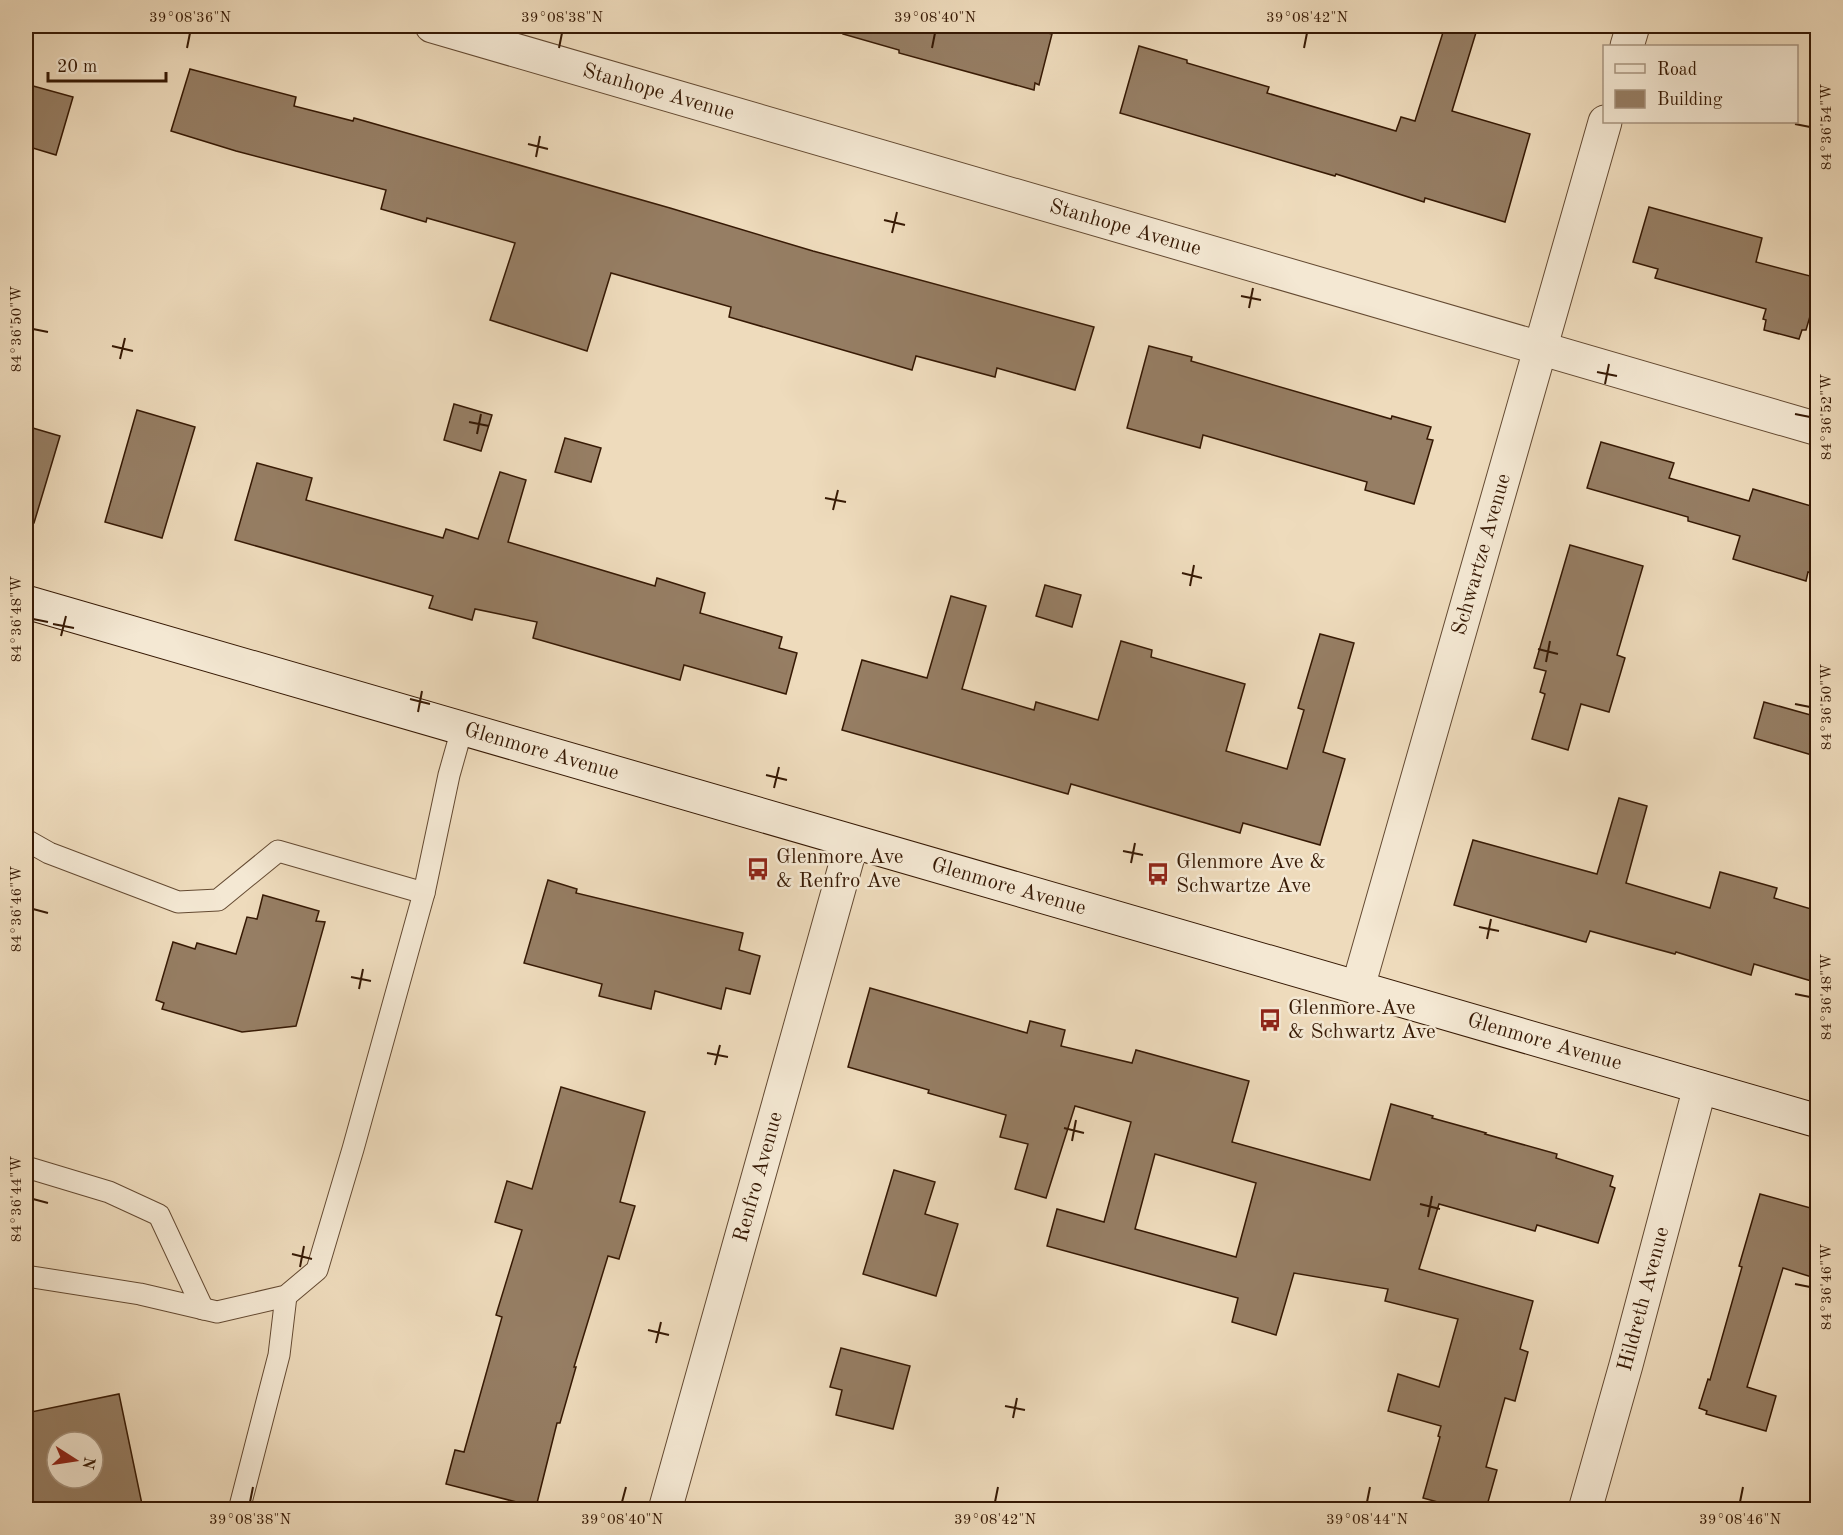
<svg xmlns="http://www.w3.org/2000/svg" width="1843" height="1535" font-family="'Old Standard TT',serif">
<rect width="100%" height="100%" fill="#eedbbc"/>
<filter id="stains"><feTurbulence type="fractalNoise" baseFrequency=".00333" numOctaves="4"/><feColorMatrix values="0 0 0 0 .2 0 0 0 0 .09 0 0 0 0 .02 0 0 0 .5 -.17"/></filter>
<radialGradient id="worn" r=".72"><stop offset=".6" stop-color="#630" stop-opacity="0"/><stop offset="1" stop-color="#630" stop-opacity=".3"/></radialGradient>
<g fill="#967e64" stroke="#361904" stroke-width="1.5" fill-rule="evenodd">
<path d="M845 26H1020L1052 34 1039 85 1035 83 1034 90 899 53V50L843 34Z"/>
<path d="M1445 26H1478L1452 111 1530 134 1505 222 1425 198 1424 202 1336 174 1335 176 1120 113 1139 46 1187 60V63L1269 87 1267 93 1396 131 1401 117 1415 121Z"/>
<path d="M190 69 296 97 294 106 353 121 354 118 670 208 813 251 1094 327 1075 390 997 368 995 377 916 356 912 370 729 317 731 307 611 273 587 351 490 320 515 243 427 218 426 222 381 209 386 190 236 151 171 131Z"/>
<path d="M26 84 73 97 56 155 26 146Z"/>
<path d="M1649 207 1762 238 1756 262 1818 278V289L1806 330H1802L1799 339 1764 330 1766 320 1763 319 1766 309 1655 278 1658 269 1633 262Z"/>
<path d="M1149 346 1192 357 1191 361 1391 419 1392 416 1431 427 1427 439 1433 440 1414 504 1365 490 1367 482 1203 435 1200 448 1127 428Z"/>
<path d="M454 404 492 415 481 451 444 440Z"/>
<path d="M137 410 195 427 162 538 105 522Z"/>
<path d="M26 426 60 436 34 523 26 522Z"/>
<path d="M565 438 601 448 591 482 555 472Z"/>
<path d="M1601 442 1674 463 1669 478 1749 501 1753 489 1818 508V575L1808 572 1806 581 1733 559 1740 536 1688 521V517L1587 488Z"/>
<path d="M257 463 312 478 306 500 443 538 446 529 478 539 500 472 526 480 508 542 655 586 657 578 705 593 700 613 782 637 779 648 797 653 786 694 684 665 680 680 533 638 537 622 475 609 472 620 429 608 433 596 235 540Z"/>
<path d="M1570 545 1643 566 1617 655 1625 658 1609 712 1581 704 1568 750 1532 739 1545 694 1540 692 1546 671 1534 668Z"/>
<path d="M1045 585 1081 595 1072 627 1036 616Z"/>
<path d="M951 596 986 606 962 689 1034 710 1036 702 1098 720 1121 641 1152 650 1151 657 1245 684 1226 751 1287 769 1304 710 1298 708 1320 634 1354 643 1323 752 1345 759 1320 845 1243 823 1240 833 1071 784 1068 794 842 730 862 660 927 678Z"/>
<path d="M1764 702 1818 717V737L1812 755 1754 738Z"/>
<path d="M1619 798 1647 806 1626 883 1710 908 1720 872 1777 888 1774 898 1818 911V983L1754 964 1751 975 1676 952 1675 954 1590 931 1586 942 1454 905 1473 840 1597 874Z"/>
<path d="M548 880 577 889 576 893 743 933 739 950 760 956 750 994 726 988 721 1009 655 991 651 1009 599 996 602 984 524 963Z"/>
<path d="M263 895 319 911 316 921 325 922 296 1026 242 1032 162 1009 164 1003 156 1000 173 942 195 949 197 943 236 954 247 917 257 919Z"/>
<path d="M870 988 1027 1033 1030 1021 1065 1030 1061 1046 1132 1063 1136 1050 1249 1081 1232 1142 1370 1180 1391 1104 1433 1116 1432 1118 1486 1133 1485 1134 1557 1154 1556 1158 1613 1176 1610 1186 1615 1188 1598 1243 1537 1225 1535 1231 1439 1204 1419 1269 1533 1301 1520 1349 1528 1352 1515 1401 1505 1398 1486 1467 1497 1470 1486 1509H1463L1423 1498 1440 1437 1438 1436 1441 1426 1388 1411 1398 1374 1439 1387 1458 1319 1385 1301 1388 1289 1294 1273 1276 1335 1232 1322 1238 1298 1047 1246 1057 1209 1104 1222 1131 1122 1075 1106 1046 1198 1015 1189 1028 1144 1000 1137 1006 1115 928 1093 929 1090 848 1067ZM1155 1154 1256 1183 1236 1257 1135 1229Z"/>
<path d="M561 1087 645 1112 620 1202 635 1206 619 1259 608 1256 574 1367H576L560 1423H557L536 1507 446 1484 455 1450 464 1452 502 1317 496 1315 522 1230 495 1222 507 1181 532 1189Z"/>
<path d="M894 1170 935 1182 925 1214 958 1224 936 1296 863 1274Z"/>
<path d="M1760 1194 1818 1210V1279L1783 1268 1747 1387 1776 1396 1766 1431 1706 1414 1707 1411 1699 1408 1708 1379 1710 1380 1742 1267 1739 1266Z"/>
<path d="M841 1348 910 1366 893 1429 836 1415 842 1390 830 1387Z"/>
<path d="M119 1394 143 1509H26V1413ZM57 1442H93V1478H57Z"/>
</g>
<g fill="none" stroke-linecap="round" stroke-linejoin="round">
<g stroke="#644a32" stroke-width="23">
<g id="lane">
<path d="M26 840 49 853 178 902 218 900 278 851 424 893"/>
<path d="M26 1167 109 1192 159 1215 203 1309"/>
<path d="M26 1276 140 1294 217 1312 286 1296 317 1270 353 1149 424 893 449 775 462 729"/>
<path d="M239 1510 279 1355 286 1296"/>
</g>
</g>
<g stroke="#644a32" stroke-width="35">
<g id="street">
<path id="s1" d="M432 26 1818 429"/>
<path d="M1627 46 1633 26"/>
<path id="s2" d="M1358 987 1605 122"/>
<path id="s3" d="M665 1510 852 842"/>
<path id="s4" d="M1585 1510 1626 1365 1700 1087"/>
</g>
</g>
<g stroke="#361904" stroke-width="35">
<g id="secondary">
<path id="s5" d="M26 602 1818 1121"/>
</g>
</g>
<use href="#lane" stroke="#f4e8d3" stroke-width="21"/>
<use href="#street" stroke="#f4e8d3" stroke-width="33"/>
<use href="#secondary" stroke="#f4e8d3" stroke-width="33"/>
</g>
<path fill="none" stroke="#361904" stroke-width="2" d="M187 48 190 33M559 48 562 33M932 48 935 33M1304 48 1307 33M1795 124 1810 127M528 144 548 149M536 157 540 136M884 220 905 225M892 233 897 212M1241 296 1261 300M1249 308 1253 288M33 329 48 332M112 346 133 351M120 359 125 338M1597 372 1617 376M1605 384 1609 364M1795 414 1810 417M469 422 489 426M477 434 481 414M825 498 846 502M833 510 838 490M1182 573 1202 578M1190 586 1194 565M33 619 48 622M53 624 74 628M61 636 66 616M1538 649 1558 654M1546 662 1550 641M410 699 430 704M1795 704 1810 707M418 712 422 691M766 775 787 780M774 788 779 767M1123 851 1143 855M1131 863 1135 843M33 909 48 913M1479 927 1499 931M1487 939 1491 919M351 977 371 981M359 989 363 969M1795 994 1810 997M707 1053 728 1057M715 1065 720 1045M1064 1128 1084 1133M1072 1141 1076 1120M33 1199 48 1203M1420 1204 1440 1209M1428 1217 1432 1196M292 1254 312 1259M300 1267 304 1246M1795 1284 1810 1287M648 1330 669 1335M656 1343 661 1322M1005 1406 1025 1410M1013 1418 1017 1398M250 1502 253 1487M622 1502 626 1487M995 1502 998 1487M1367 1502 1370 1487M1740 1502 1743 1487"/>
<defs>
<g id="bus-bare" transform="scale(1.8)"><path d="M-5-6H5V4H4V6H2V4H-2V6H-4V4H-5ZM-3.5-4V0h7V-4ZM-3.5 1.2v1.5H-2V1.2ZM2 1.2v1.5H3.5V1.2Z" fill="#8f2418" stroke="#f4e8d3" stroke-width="2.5" paint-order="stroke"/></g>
</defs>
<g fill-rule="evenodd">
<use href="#bus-bare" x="758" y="869"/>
<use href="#bus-bare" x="1158" y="874"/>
<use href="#bus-bare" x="1270" y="1020"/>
</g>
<g text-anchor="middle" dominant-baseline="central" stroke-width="5" stroke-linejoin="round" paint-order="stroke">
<g font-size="21" fill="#361904" stroke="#f4e8d3">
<text stroke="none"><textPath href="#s1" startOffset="236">Stanhope Avenue</textPath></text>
<text stroke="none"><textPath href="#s1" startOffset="722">Stanhope Avenue</textPath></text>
<text stroke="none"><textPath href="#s2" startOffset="450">Schwartze Avenue</textPath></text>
<text stroke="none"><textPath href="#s5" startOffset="537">Glenmore Avenue</textPath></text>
<text stroke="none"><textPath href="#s5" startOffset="1023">Glenmore Avenue</textPath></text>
<text stroke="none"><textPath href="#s5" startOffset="1581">Glenmore Avenue</textPath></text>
<text stroke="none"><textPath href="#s3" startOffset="346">Renfro Avenue</textPath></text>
<text stroke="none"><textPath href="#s4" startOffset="219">Hildreth Avenue</textPath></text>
</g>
<g font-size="21" fill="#361904" stroke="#f4e8d3" text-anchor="start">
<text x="776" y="857">Glenmore Ave<tspan x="776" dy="24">&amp; Renfro Ave</tspan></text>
<text x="1176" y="862">Glenmore Ave &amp;<tspan x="1176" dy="24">Schwartze Ave</tspan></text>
<text x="1288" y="1008">Glenmore Ave<tspan x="1288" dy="24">&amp; Schwartz Ave</tspan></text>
</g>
</g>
<rect width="1843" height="1535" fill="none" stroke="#eedbbc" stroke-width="66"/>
<rect x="1603" y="45" width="195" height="78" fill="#f4e8d3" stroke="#a89580" stroke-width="1.5"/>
<rect x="1615" y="64" width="30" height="9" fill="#f4e8d3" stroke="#a89580" stroke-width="1.5"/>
<text x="1657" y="75" font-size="18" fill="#361904">Road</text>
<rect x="1615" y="90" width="30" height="18" fill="#967e64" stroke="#a89580" stroke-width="1.5"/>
<text x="1657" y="105" font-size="18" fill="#361904">Building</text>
<g transform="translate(75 1460) rotate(102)"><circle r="28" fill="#f4e8d3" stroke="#a89580" stroke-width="1.5"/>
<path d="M0-4.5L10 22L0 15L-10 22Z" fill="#8f2418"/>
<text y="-9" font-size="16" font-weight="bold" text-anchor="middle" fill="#361904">N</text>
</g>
<path d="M48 72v9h118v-9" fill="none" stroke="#361904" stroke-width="3"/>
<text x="57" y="72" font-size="18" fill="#361904" stroke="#f4e8d3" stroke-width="4.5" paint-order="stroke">20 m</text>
<rect x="33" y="33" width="1777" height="1469" fill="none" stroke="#361904" stroke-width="2"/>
<g font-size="15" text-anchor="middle" fill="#361904">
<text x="190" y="22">39°08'36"N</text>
<text x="562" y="22">39°08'38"N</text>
<text x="935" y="22">39°08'40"N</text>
<text x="1307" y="22">39°08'42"N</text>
<text transform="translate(1826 127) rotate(-90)" y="5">84°36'54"W</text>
<text transform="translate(16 329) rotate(-90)" y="5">84°36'50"W</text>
<text transform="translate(1826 417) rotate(-90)" y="5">84°36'52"W</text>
<text transform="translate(16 619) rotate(-90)" y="5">84°36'48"W</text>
<text transform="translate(1826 707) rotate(-90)" y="5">84°36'50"W</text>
<text transform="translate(16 909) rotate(-90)" y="5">84°36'46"W</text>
<text transform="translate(1826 997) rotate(-90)" y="5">84°36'48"W</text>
<text transform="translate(16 1199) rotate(-90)" y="5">84°36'44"W</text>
<text transform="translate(1826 1287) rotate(-90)" y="5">84°36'46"W</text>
<text x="250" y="1524">39°08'38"N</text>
<text x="622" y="1524">39°08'40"N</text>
<text x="995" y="1524">39°08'42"N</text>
<text x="1367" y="1524">39°08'44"N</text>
<text x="1740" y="1524">39°08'46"N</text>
</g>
<rect width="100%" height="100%" filter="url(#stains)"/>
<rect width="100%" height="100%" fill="url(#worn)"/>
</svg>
